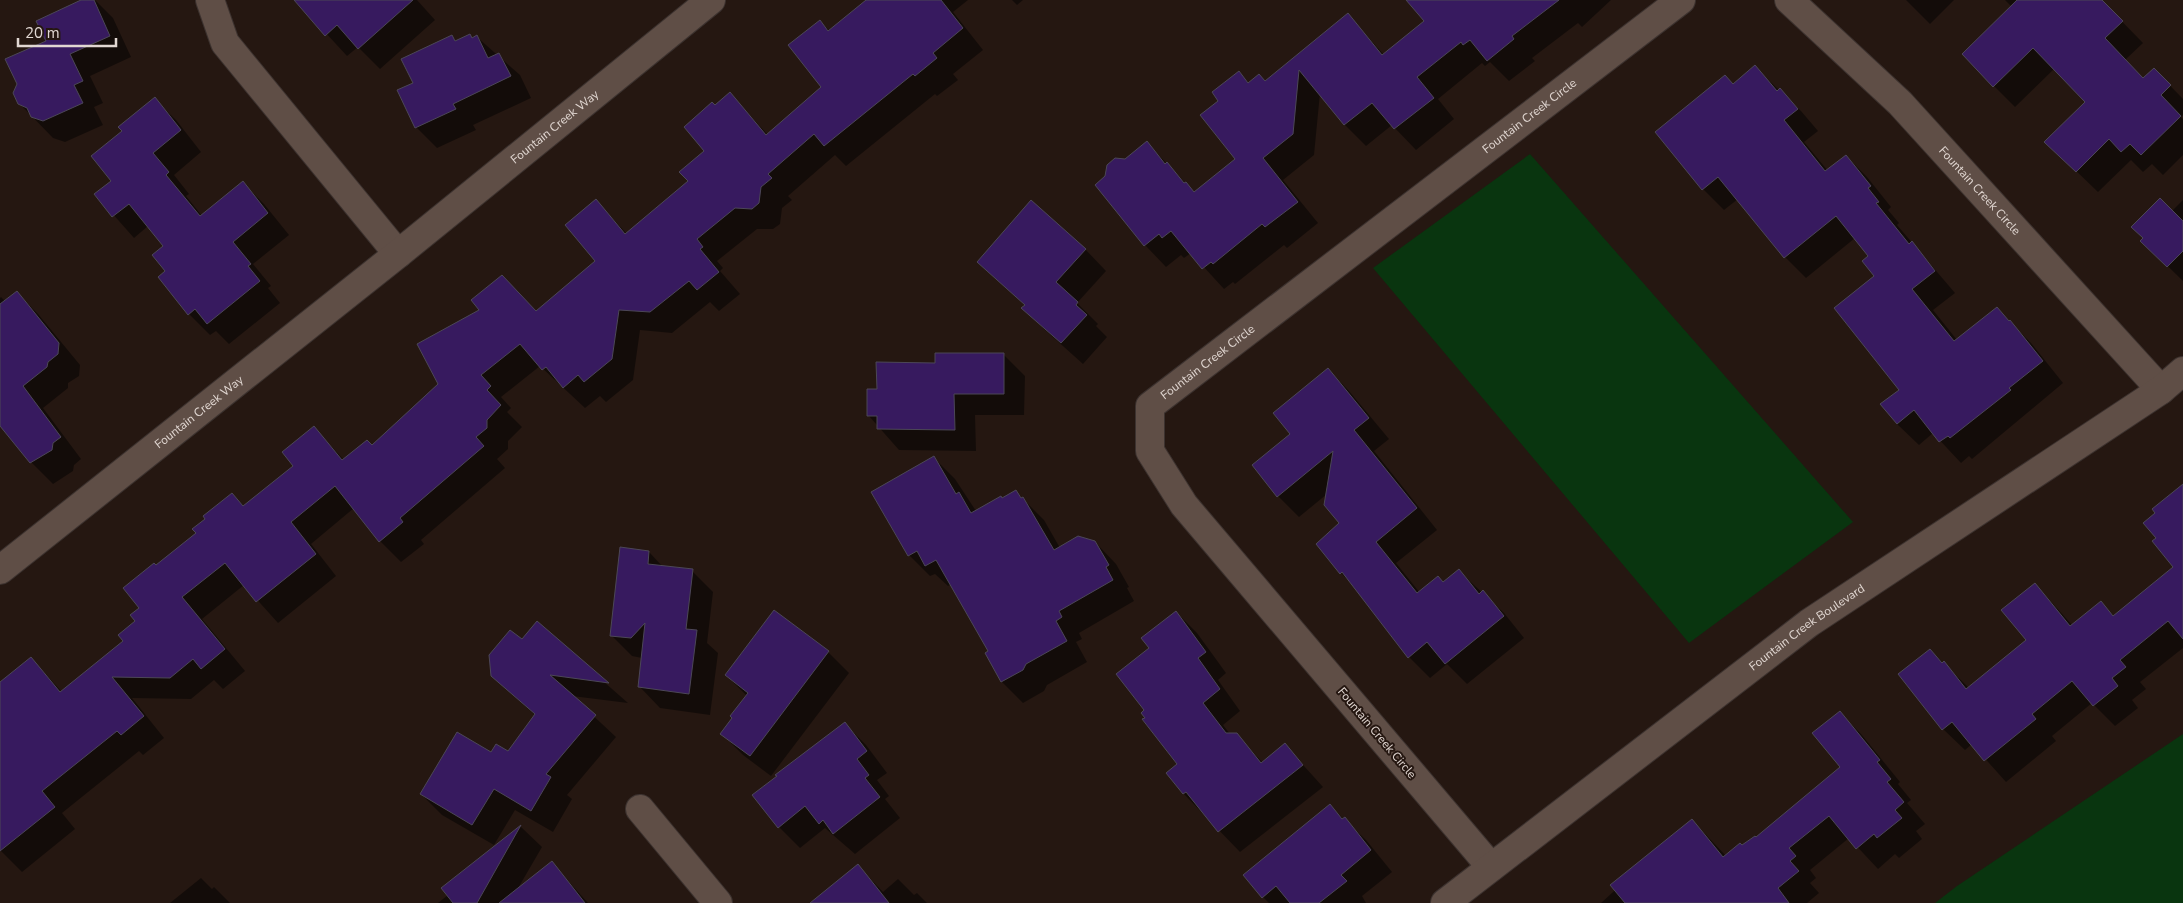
<svg xmlns="http://www.w3.org/2000/svg" width="2183" height="903" font-family="'Nunito Sans',sans-serif">
<rect width="100%" height="100%" fill="#251711"/>
<g fill="#09350f">
<path d="M1530 154 1853 522 1689 643 1373 268Z"/>
<path d="M2183 734V903H1935L1957 886Z"/>
</g>
<g fill="#0007">
<path d="M84 0H95L113 18 131 57 90 76 103 103 94 107 103 125 65 142 53 138 19 103 47 41Z"/>
<path d="M305 0H417L435 20 380 69 358 47 347 56 300 5Z"/>
<path d="M868 0H968L953 12 983 50 953 74 958 80 937 96 935 94 846 166 835 155 788 196 792 200 782 208 780 224 773 229H757L717 261 723 268 720 271 740 294 719 311 710 302 672 333 640 330 633 380 606 402 600 396 585 408 540 366 501 397 511 408 507 412 522 427 508 441V449L497 459 505 468 421 540 424 544 401 562 380 541 354 508 311 544 336 576 278 623 244 585 202 619 245 671 223 689 214 680 191 699 132 698 164 738 143 755 139 751 62 813 75 829 22 872 0 850V684L31 658 62 692 125 641 137 621 156 567 198 534 232 494 245 507 295 466 314 428 344 460 372 447 440 385 481 310 502 276 537 312 597 262 596 201 627 234 690 182 705 151 715 107 730 94 768 135 823 87 820 22 830 31Z"/>
<path d="M1012 0H1023L1017 5Z"/>
<path d="M1408 0H1611L1582 27 1578 23 1532 58 1535 61 1509 81 1490 62 1485 66 1482 63 1438 99 1454 119 1416 150 1392 125 1366 146 1345 125 1320 93 1314 155 1283 180 1318 223 1287 248 1284 245 1235 284 1233 282 1224 289 1191 253 1184 258 1181 255 1166 267 1145 245 1096 185 1147 143 1195 193 1237 159 1220 101 1238 73 1249 83 1265 82 1348 15 1384 55 1425 22Z"/>
<path d="M1906 0H1954L1930 24Z"/>
<path d="M2005 0H2101L2143 43 2125 60 2143 79 2154 69 2183 99V115L2181 117 2183 119V155L2163 175 2152 164 2143 172 2131 160 2098 192 2046 142 2087 102 2054 69 2015 107 1994 86 2012 7Z"/>
<path d="M452 37 457 42 477 37 520 75 531 98 473 125 476 130 437 148 416 127 415 84Z"/>
<path d="M1755 67 1801 111 1818 131 1804 142 1828 171 1846 156 1867 177 1891 207 1888 210 1899 223 1897 225 1955 293 1933 310 1957 340 1997 309 2031 343 2063 383 1972 459 1969 456 1961 463 1933 433 1919 445 1897 424 1901 390 1876 276 1870 256 1855 238 1806 278 1785 257 1738 199 1724 210 1703 189 1725 76 1734 85Z"/>
<path d="M154 99 176 120 201 152 174 175 189 194 186 196 202 216 243 183 264 204 289 235 253 264 271 286 268 288 280 303 229 344 216 331 210 335 189 314 167 271 165 247 148 226 134 238 96 195 112 181 124 131Z"/>
<path d="M2183 200V281L2142 241Z"/>
<path d="M1085 249 1106 271 1077 303 1098 324 1096 326 1107 337 1083 364 1044 329 1023 308 1026 306 979 262Z"/>
<path d="M17 293 38 314 80 365 79 376 68 383V388L43 408 81 459 74 465 73 471 53 484 31 462 0 424V298L1 297 6 302Z"/>
<path d="M1004 355 1025 376 1024 415H975L976 451 899 450 869 416 936 364Z"/>
<path d="M1328 369 1349 391 1389 439 1374 451 1437 530 1396 563 1420 593 1444 583 1459 571 1504 613 1524 638 1467 684 1447 664 1430 678 1409 657 1358 590 1341 573V523L1327 494 1299 517 1278 496 1253 465 1292 434Z"/>
<path d="M934 458 955 479 976 511 1016 492 1044 520 1060 548 1095 542 1116 564 1129 587 1127 588 1134 601 1079 633 1082 639 1076 642 1087 662 1047 685 1044 691 1023 703 1002 682 986 653 990 651 951 584 948 586 935 574 930 576 909 555Z"/>
<path d="M2183 503V648L2140 682 2146 689 2132 700 2138 708 2115 726 2092 703 2052 736 2056 741 2006 782 1972 744 1965 750 1943 729 1900 675 1930 650 1969 688 2028 640 2035 584 2073 626 2101 603 2114 616 2175 567Z"/>
<path d="M649 552 664 568 692 571 713 592 707 643 718 653 710 715 660 708 639 686 642 658 632 656 611 635Z"/>
<path d="M774 611 828 652 849 673 771 776 743 755 722 734 747 696 726 675Z"/>
<path d="M1176 612 1197 633 1226 673 1218 680 1240 711 1223 725 1230 734H1236L1263 763 1285 745 1323 787 1240 852 1184 794 1179 764 1146 718 1151 648Z"/>
<path d="M537 623 628 703 572 696 616 737 567 795 572 799 553 832 515 810 494 845 442 815 421 794 491 753H508L536 716 492 676Z"/>
<path d="M1840 713 1861 734 1900 782 1898 784 1911 800 1907 803 1925 824 1916 831 1922 839 1899 858 1895 854 1878 869 1849 838 1810 870 1816 878 1810 883 1819 893 1807 903H1601L1692 820 1726 856 1756 839 1842 767Z"/>
<path d="M845 724 866 745 887 773 877 780 889 796 885 799 900 818 855 854 825 828 800 848 779 827Z"/>
<path d="M1330 806 1366 840 1392 872 1362 896 1366 903H1269L1263 897Z"/>
<path d="M521 827 542 847 517 890 552 863 588 903H438L448 895 443 888Z"/>
<path d="M858 866 883 892 898 879 914 895 917 893 927 903H836Z"/>
<path d="M201 878 212 889 214 887 230 903H170Z"/>
</g>
<g fill="#371a5f" stroke="#4c4757">
<path d="M81 0H94L110 36 70 54 83 81 74 85 83 103 43 121 31 117 27 108 18 104 13 93 17 84 5 59 46 41 36 21Z"/>
<path d="M294 0H413L358 49 337 25 325 36Z"/>
<path d="M866 0H941L963 28 933 53 937 58 915 76 913 74 824 146 814 134 768 174 772 178 761 187 759 203 752 209 735 208 697 239 703 247 700 249 719 272 697 290 689 281 650 312 619 310 612 359 584 382 578 375 563 388 546 367 542 370 520 344 481 375 491 386 487 390 501 405 487 420V428L476 437 484 446 400 518 403 522 379 542 335 486 291 522 316 554 256 602 225 563 182 597 225 649 201 669 193 659 170 678 112 677 144 716 121 735 117 731 42 791 55 807 0 851V682L31 657 60 692 123 641 118 635 135 621 130 615 139 608 123 588 154 563 156 565 196 533 192 529 205 519 203 516 232 493 243 506 293 466 282 452 314 426 342 460 367 440 372 445 438 384 417 344 479 310 471 300 502 275 536 311 595 261 565 225 596 199 625 234 688 181 679 172 704 151 684 127 712 102 715 105 730 92 766 135 821 87 788 45 820 20 828 31Z"/>
<path d="M1406 0H1559L1512 36 1514 39 1487 61 1470 40 1463 45 1461 42 1417 77 1434 98 1394 129 1372 103 1344 125 1299 70 1293 134 1263 158 1298 202 1265 227 1262 224 1213 264 1211 262 1202 269 1171 231 1162 238 1159 234 1144 246 1095 185 1105 176 1107 165 1115 158 1125 159 1147 141 1165 164 1167 162 1184 183 1186 182 1194 192 1235 159 1200 115 1218 101 1212 92 1239 71 1248 83 1259 74 1265 81 1348 13 1382 55 1424 21Z"/>
<path d="M2017 0H2102L2123 21 2105 38 2143 78 2154 68 2171 85 2161 95 2181 116 2141 155 2130 144 2121 152 2109 139 2076 172 2044 142 2085 102 2033 48 1993 87 1962 54Z"/>
<path d="M470 34 472 38 477 35 488 58 499 53 511 76 453 104 456 109 415 128 397 90 413 83 401 59 452 35 455 41Z"/>
<path d="M1755 65 1777 91 1780 88 1798 109 1784 120 1825 171 1846 155 1871 186 1868 188 1879 202 1876 203 1909 244 1912 241 1935 271 1912 289 1954 341 1997 307 2009 321 2010 320 2043 361 2009 388 2011 390 1950 438 1948 436 1939 442 1914 410 1897 424 1880 404 1899 390 1834 308 1874 276 1862 261 1868 256 1836 216 1784 258 1718 177 1702 190 1655 132 1725 75 1733 84Z"/>
<path d="M155 97 181 130 153 153 169 172 166 175 200 216 243 181 268 213 233 242 251 264 248 266 260 281 207 324 195 309 188 315 158 277 165 271 152 255 163 246 129 204 112 217 94 194 111 181 91 156 122 131 118 127Z"/>
<path d="M2160 198 2183 221V251L2167 267 2140 241 2143 238 2131 227Z"/>
<path d="M1031 200 1086 249 1056 282 1078 302 1076 305 1087 315 1061 343 1021 308 1025 305 977 262Z"/>
<path d="M17 291 59 343 58 354 48 362 47 367 23 386 61 437 53 443 52 450 30 463 0 426V304Z"/>
<path d="M935 353H1004V394H954L955 430 877 429V416H867V389H877L876 362 935 363Z"/>
<path d="M1328 368 1369 418 1354 430 1417 508 1376 542 1417 593 1438 576 1443 582 1459 569 1479 594 1483 590 1504 616 1445 664 1427 642 1408 658 1342 572 1340 574 1316 544 1339 523 1324 505 1333 451 1277 497 1252 465 1290 434 1273 413Z"/>
<path d="M934 456 956 494 959 492 971 513 1001 496 1002 498 1016 490 1021 498 1023 497 1054 550 1078 536 1095 541 1109 565 1106 567 1113 580 1059 611 1062 617 1056 621 1067 641 1026 664 1023 670 1001 682 985 653 988 651 936 560 925 566 917 551 908 556 871 492Z"/>
<path d="M2183 484V639L2168 621 2120 660 2126 667 2112 678 2118 686 2093 706 2072 681 2032 714 2036 719 1984 761 1952 722 1942 730 1898 674 1930 649 1942 663 1944 661 1966 689 2026 640 2001 610 2035 583 2070 626 2101 601 2113 616 2173 567 2152 541 2156 538 2143 523 2155 513 2152 509Z"/>
<path d="M620 547 649 551 648 564 693 569 686 629 697 630 689 694 638 687 645 623 631 638 610 636Z"/>
<path d="M774 610 829 651 750 756 720 734 732 718 730 716 748 693 725 675Z"/>
<path d="M1176 611 1206 652 1198 658 1220 689 1203 703 1226 733H1237L1261 763 1285 743 1303 765 1218 832 1186 792 1183 794 1166 773 1177 764 1142 719 1145 718 1141 713 1144 710 1116 674 1149 648 1141 638Z"/>
<path d="M537 621 609 683 550 675 596 715 546 774 551 777 531 811 494 789 472 825 420 794 457 732 491 752 496 744 508 751 535 714 491 676 489 655 510 630 522 639Z"/>
<path d="M1840 711 1880 760 1877 762 1891 779 1887 782 1904 802 1895 810 1902 818 1877 838 1874 834 1856 849 1829 816 1789 848 1796 856 1790 861 1799 871 1778 888 1789 903H1625L1610 885 1692 819 1723 857 1740 843 1742 845 1755 836 1756 837 1840 767 1812 733Z"/>
<path d="M845 722 867 751 857 759 869 775 865 778 880 797 833 834 823 820 819 824 805 806 778 828 752 795 777 776 775 775Z"/>
<path d="M1330 804 1342 819 1345 817 1371 850 1341 875 1347 881 1319 903H1290L1276 886 1262 898 1243 875Z"/>
<path d="M521 825 477 903H453L441 888Z"/>
<path d="M552 861 585 903H499Z"/>
<path d="M858 864 889 903H810Z"/>
</g>
<g fill="none" stroke-linecap="round" stroke-linejoin="round">
<g stroke="#3c322f" stroke-width="30">
<g id="street">
<path d="M210 0 225 43 398 254"/>
<path id="s1" d="M1789 0 1900 103 2161 390"/>
<path id="s2" d="M0 570 398 254 711 0"/>
<path d="M640 809 718 903"/>
<path id="s3" d="M1491 867 1184 505 1150 451V406L1681 0"/>
<path id="s4" d="M1445 903 1809 623 2161 390 2183 371"/>
</g>
</g>
<use href="#street" stroke="#5f4e46" stroke-width="28"/>
</g>
<g text-anchor="middle" dominant-baseline="central" stroke-width="4" stroke-linejoin="round" paint-order="stroke">
<g font-size="12" fill="#e1d7d2" stroke="#251711">
<text stroke="none"><textPath href="#s3" startOffset="1061">Fountain Creek Circle</textPath></text>
<text stroke="none"><textPath href="#s2" startOffset="710">Fountain Creek Way</textPath></text>
<text stroke="none"><textPath href="#s1" startOffset="270">Fountain Creek Circle</textPath></text>
<text stroke="none"><textPath href="#s3" startOffset="656">Fountain Creek Circle</textPath></text>
<text stroke="none"><textPath href="#s2" startOffset="254">Fountain Creek Way</textPath></text>
<text stroke="none"><textPath href="#s4" startOffset="455">Fountain Creek Boulevard</textPath></text>
<text transform="translate(1377 733) rotate(50)">Fountain Creek Circle</text>
</g>
</g>
<path d="M18 38v8h98v-8" fill="none" stroke="#e1d7d2" stroke-width="2.5"/>
<text x="25" y="38" font-size="15" fill="#e1d7d2" stroke="#251711" stroke-width="4" paint-order="stroke">20 m</text>
</svg>
